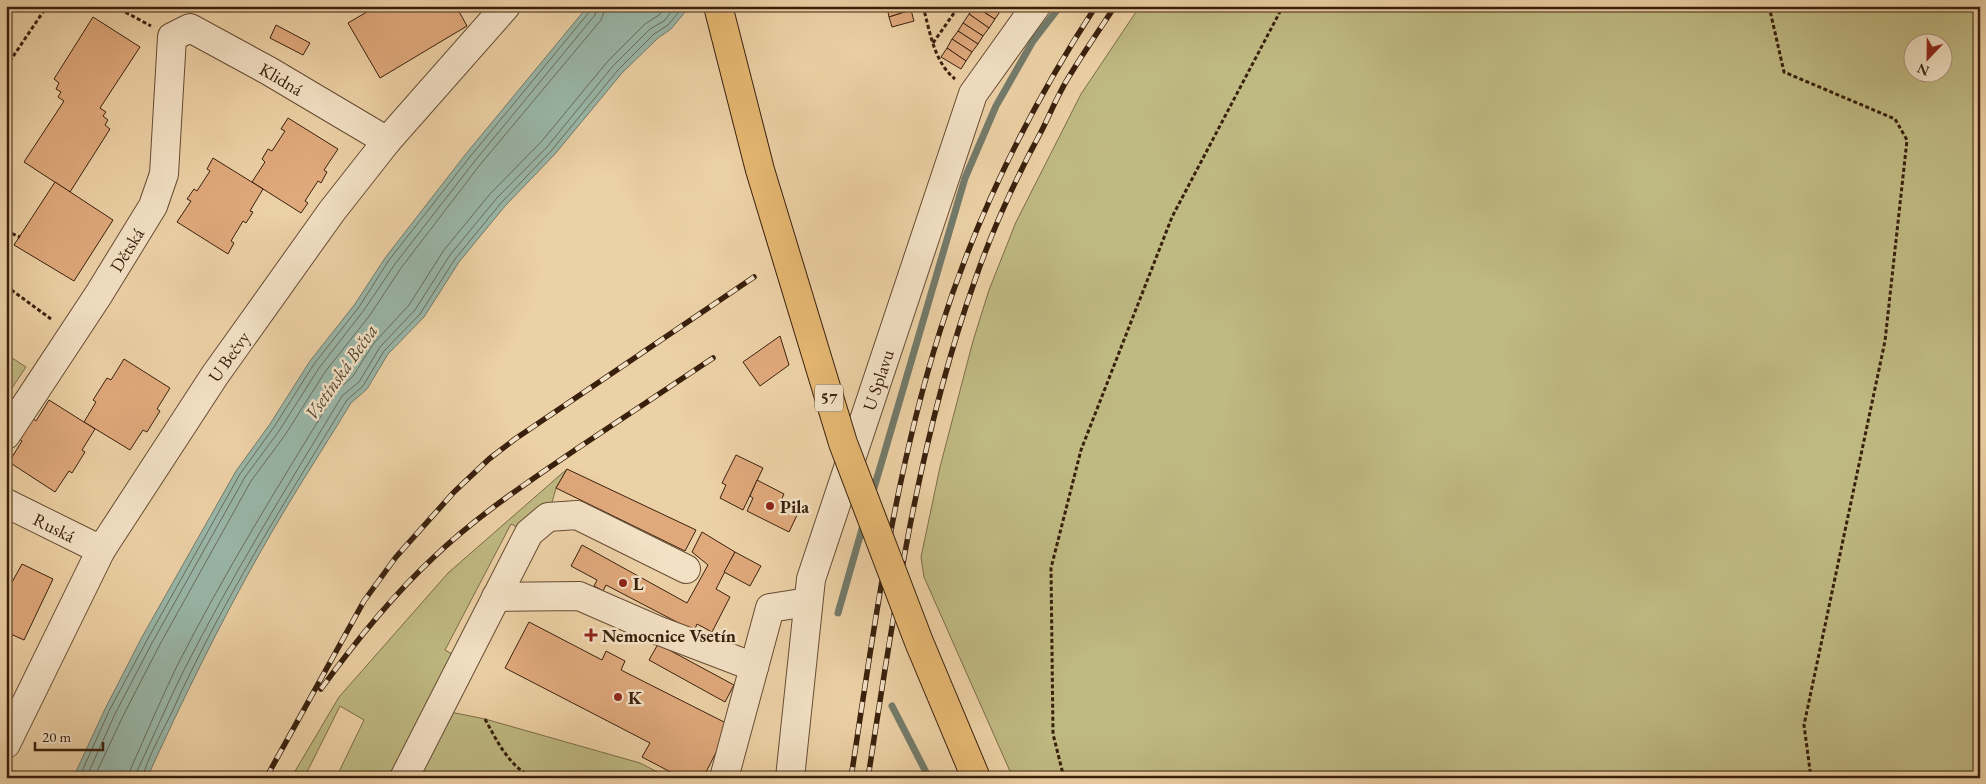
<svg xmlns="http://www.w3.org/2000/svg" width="1986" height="784" font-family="'EB Garamond',serif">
<rect width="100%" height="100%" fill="#edd1a6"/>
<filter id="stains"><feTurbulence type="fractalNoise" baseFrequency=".004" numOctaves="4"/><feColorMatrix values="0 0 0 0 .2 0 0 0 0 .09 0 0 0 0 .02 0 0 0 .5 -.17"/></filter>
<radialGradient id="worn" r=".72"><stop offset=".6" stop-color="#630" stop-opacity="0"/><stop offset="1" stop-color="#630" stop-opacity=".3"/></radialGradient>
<g fill="#bfb982" stroke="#7c6c48" fill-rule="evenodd">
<path d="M1140 6H1980V778H1013L924 577 921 557 940 467 973 341 989 290 1016 222 1081 94ZM1914 42H1944V72H1914Z"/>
<path d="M6 354 26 367 6 397Z"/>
<path d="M567 469 556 488 548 517 529 533 511 524 445 650 463 660 440 710 485 719 640 763 669 778H336L364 720 340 706 304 778H291L339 697 448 573Z"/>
</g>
<path fill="#99b7a9" stroke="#737b6b" d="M588 6H690L671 29 658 38 622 73 555 154 505 206 459 262 424 317 388 354 367 389 351 403C321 452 289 501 261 551 219 625 182 701 147 778H73L105 709 142 637 236 471 270 424 310 361 355 304 385 258 465 155Z"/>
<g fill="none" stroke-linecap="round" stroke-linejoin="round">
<g stroke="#696c5b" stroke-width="1">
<path d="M79 778 109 711 147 640 240 474 274 427 314 364 359 307 389 260 469 158 590 11 592 6"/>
<path d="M86 778 115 714 152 643 245 477 279 431 319 368 364 310 395 264 474 162 595 15 598 6"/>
<path d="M94 778 122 718 159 646 251 481 285 435 325 372 370 315 401 268 479 166 601 20 606 6"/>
<path d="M129 778 131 768C146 735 160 701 176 668 224 573 280 483 336 392L353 376 374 343 409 305 444 250 490 194 541 142 608 61 645 24 659 15 666 6"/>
<path d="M136 778 137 771C153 738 167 704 183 672 231 577 287 487 342 396L359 382 380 347 415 310 450 255 496 199 547 147 613 66 650 29 664 21 676 6"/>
<path d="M143 778C144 764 165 727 172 712 221 603 285 502 347 400L363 386 384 351 420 314 455 259 501 203 551 151 618 70 654 34 668 25 684 6"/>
</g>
<g stroke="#737b6b" stroke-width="7">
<path d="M872 495 965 178 996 106 1033 41 1060 6"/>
<path d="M838 613 864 522"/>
<path d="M892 706 929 778"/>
</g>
</g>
<g fill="#e0a97c" stroke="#39200d">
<path d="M377 6H456L467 26 380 78 348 23Z"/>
<path d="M890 6H910L911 10 889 17 887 7Z"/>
<path d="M974 6 995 19 989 28 969 14Z"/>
<path d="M975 6H995L1001 10 995 19Z"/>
<path d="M911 10 914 21 892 27 889 17Z"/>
<path d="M969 14 989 28 983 36 963 23Z"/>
<path d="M93 17 140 47 100 108 106 112 103 116 108 120 105 125 110 129 70 192 24 162 64 101 58 97 61 92 56 89 59 83 54 79Z"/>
<path d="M963 23 983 36 978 44 958 31Z"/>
<path d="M276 25 310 43 303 55 270 38Z"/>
<path d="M958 31 978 44 972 52 952 39Z"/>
<path d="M952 39 972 52 966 61 947 48Z"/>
<path d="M947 48 966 61 961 69 941 57Z"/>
<path d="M288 118 338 149 324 170 327 172 321 183 318 181 305 201 308 203 301 213 252 182 265 162 262 159 268 149 272 151 285 131 281 129Z"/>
<path d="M213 158 263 189 250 211 253 212 246 223 243 221 231 241 234 243 228 254 177 222 191 201 187 199 194 189 197 191 210 171 207 169Z"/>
<path d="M55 182 113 220 74 281 14 245Z"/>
<path d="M780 336 789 365 760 386 743 362Z"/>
<path d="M124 359 170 388 157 409 160 411 147 432 143 430 130 450 84 422 96 402 93 400 107 378 111 380Z"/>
<path d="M49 400 95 429 82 450 85 452 72 473 69 471 55 492 9 462 22 441 19 439 32 418 36 421Z"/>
<path d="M736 455 763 468 743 510 720 498 726 485 722 483Z"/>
<path d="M567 469 696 530 685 551 556 488Z"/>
<path d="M757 480 784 494 781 501 799 511 789 532 747 511 753 498 750 496Z"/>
<path d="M702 532 735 552 716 589 730 597 712 632 697 624 694 631 606 585 603 591 594 586 597 580 571 566 582 545 687 603 708 565 692 552Z"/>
<path d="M735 552 761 566 750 586 724 572Z"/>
<path d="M22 564 53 579 24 640 6 632V593Z"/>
<path d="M529 622 602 660 606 651 625 661 621 670 730 725 703 778H682L642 757 650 743 505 668Z"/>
<path d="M658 644 734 685 725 702 649 660Z"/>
</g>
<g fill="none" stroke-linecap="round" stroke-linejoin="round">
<g stroke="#664c33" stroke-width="30">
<g id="minor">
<path id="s1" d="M6 435 99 294 153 206 164 174 172 37 190 28 269 71 387 141"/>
<path id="s2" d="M6 503 101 550"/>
<path d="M496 597 579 596 657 630 754 667"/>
<path id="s3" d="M6 744 101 550 215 375 332 211 387 141 506 6"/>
<path d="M404 778 529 533 548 517 577 515 686 569"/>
<path d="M724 778 770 608 808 602"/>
<path id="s4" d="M790 778 811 579 973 94 1036 6"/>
</g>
</g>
<g stroke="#39200d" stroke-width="3" stroke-dasharray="4 2.5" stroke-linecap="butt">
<path d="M114 6 151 26"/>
<path d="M923 6C930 32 934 62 955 79"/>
<path d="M1769 6 1784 72 1895 119 1907 140 1885 341 1804 725 1811 778"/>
<path d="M933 43 959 6"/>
<path d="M6 67 47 6"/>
<path d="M6 231 20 237"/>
<path d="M6 286 51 319"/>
<path d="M6 293 8 288"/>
<path d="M485 719C498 743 508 764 532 778"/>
<path d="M1064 778 1053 734 1051 568 1081 450 1172 217 1283 6"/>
</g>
<use href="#minor" stroke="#f3e1c5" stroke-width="28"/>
<g stroke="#39200d" stroke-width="5.5">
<g id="rail">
<path d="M321 689C355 642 391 597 434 557 478 515 528 482 578 448 623 418 668 388 713 358"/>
<path d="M266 778 364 601 396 557 454 492 489 459 515 439 754 277"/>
<path d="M851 778C874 628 894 476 940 331 976 216 1030 107 1096 6"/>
<path d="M868 778C894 611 918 440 975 280 993 228 1016 178 1042 130 1051 112 1059 92 1070 75 1084 52 1100 29 1115 6"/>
</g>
</g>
<use href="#rail" stroke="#f3e1c5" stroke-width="4" stroke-dasharray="11" stroke-linecap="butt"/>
<g stroke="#39200d" stroke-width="30" stroke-linecap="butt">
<path id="major-bridge" d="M718 6 760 170 843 443 919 642 976 778"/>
</g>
<use href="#major-bridge" stroke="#e6b873" stroke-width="28"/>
</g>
<g fill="#8f2418" stroke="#f3e1c5" stroke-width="2">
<circle cx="770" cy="506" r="5"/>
<circle cx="623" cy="583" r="5"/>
<path d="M588.5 627.5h5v5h5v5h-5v5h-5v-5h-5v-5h5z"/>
<circle cx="618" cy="697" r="5"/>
</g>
<g text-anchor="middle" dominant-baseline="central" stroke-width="5" stroke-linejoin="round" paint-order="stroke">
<rect fill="#f3e1c5" stroke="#715a44" stroke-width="1" x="815" y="384.5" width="28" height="27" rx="4"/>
<g font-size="16" font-weight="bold" fill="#39200d">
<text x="829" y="398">57</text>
</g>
<g font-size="18" fill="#39200d" stroke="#f3e1c5">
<text stroke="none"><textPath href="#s1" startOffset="568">Klidná</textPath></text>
<text stroke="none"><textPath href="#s1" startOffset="221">Dětská</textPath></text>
<text stroke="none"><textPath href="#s3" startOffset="448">U Bečvy</textPath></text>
<text stroke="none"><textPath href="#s4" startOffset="410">U Splavu</textPath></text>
<text stroke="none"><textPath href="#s2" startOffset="54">Ruská</textPath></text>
</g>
<g font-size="18" font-weight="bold" fill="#39200d" stroke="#f3e1c5" text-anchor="start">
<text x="780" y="506">Pila</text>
<text x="633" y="583">L</text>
<text x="602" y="635">Nemocnice Vsetín</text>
<text x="628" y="697">K</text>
</g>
<g font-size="19" font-style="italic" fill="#514634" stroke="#f3e1c5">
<text transform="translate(341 372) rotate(-55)">Vsetínská Bečva</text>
</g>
</g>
<rect width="1986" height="784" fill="none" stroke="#edd1a6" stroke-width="25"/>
<rect x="8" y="8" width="1971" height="769" fill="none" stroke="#39200d" stroke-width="2.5"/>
<rect x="12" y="12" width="1961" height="759" fill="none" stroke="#39200d"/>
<g transform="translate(1928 58) rotate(202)"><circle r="24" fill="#f3e1c5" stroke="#a9947b"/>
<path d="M0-4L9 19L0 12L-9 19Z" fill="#8f2418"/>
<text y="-8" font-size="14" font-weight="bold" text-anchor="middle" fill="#39200d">N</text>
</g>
<path d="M35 742v8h68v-8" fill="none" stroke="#39200d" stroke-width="2.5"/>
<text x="42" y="742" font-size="15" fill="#39200d" stroke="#f3e1c5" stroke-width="4" paint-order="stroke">20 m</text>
<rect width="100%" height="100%" filter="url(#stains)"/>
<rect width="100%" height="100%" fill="url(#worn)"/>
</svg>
